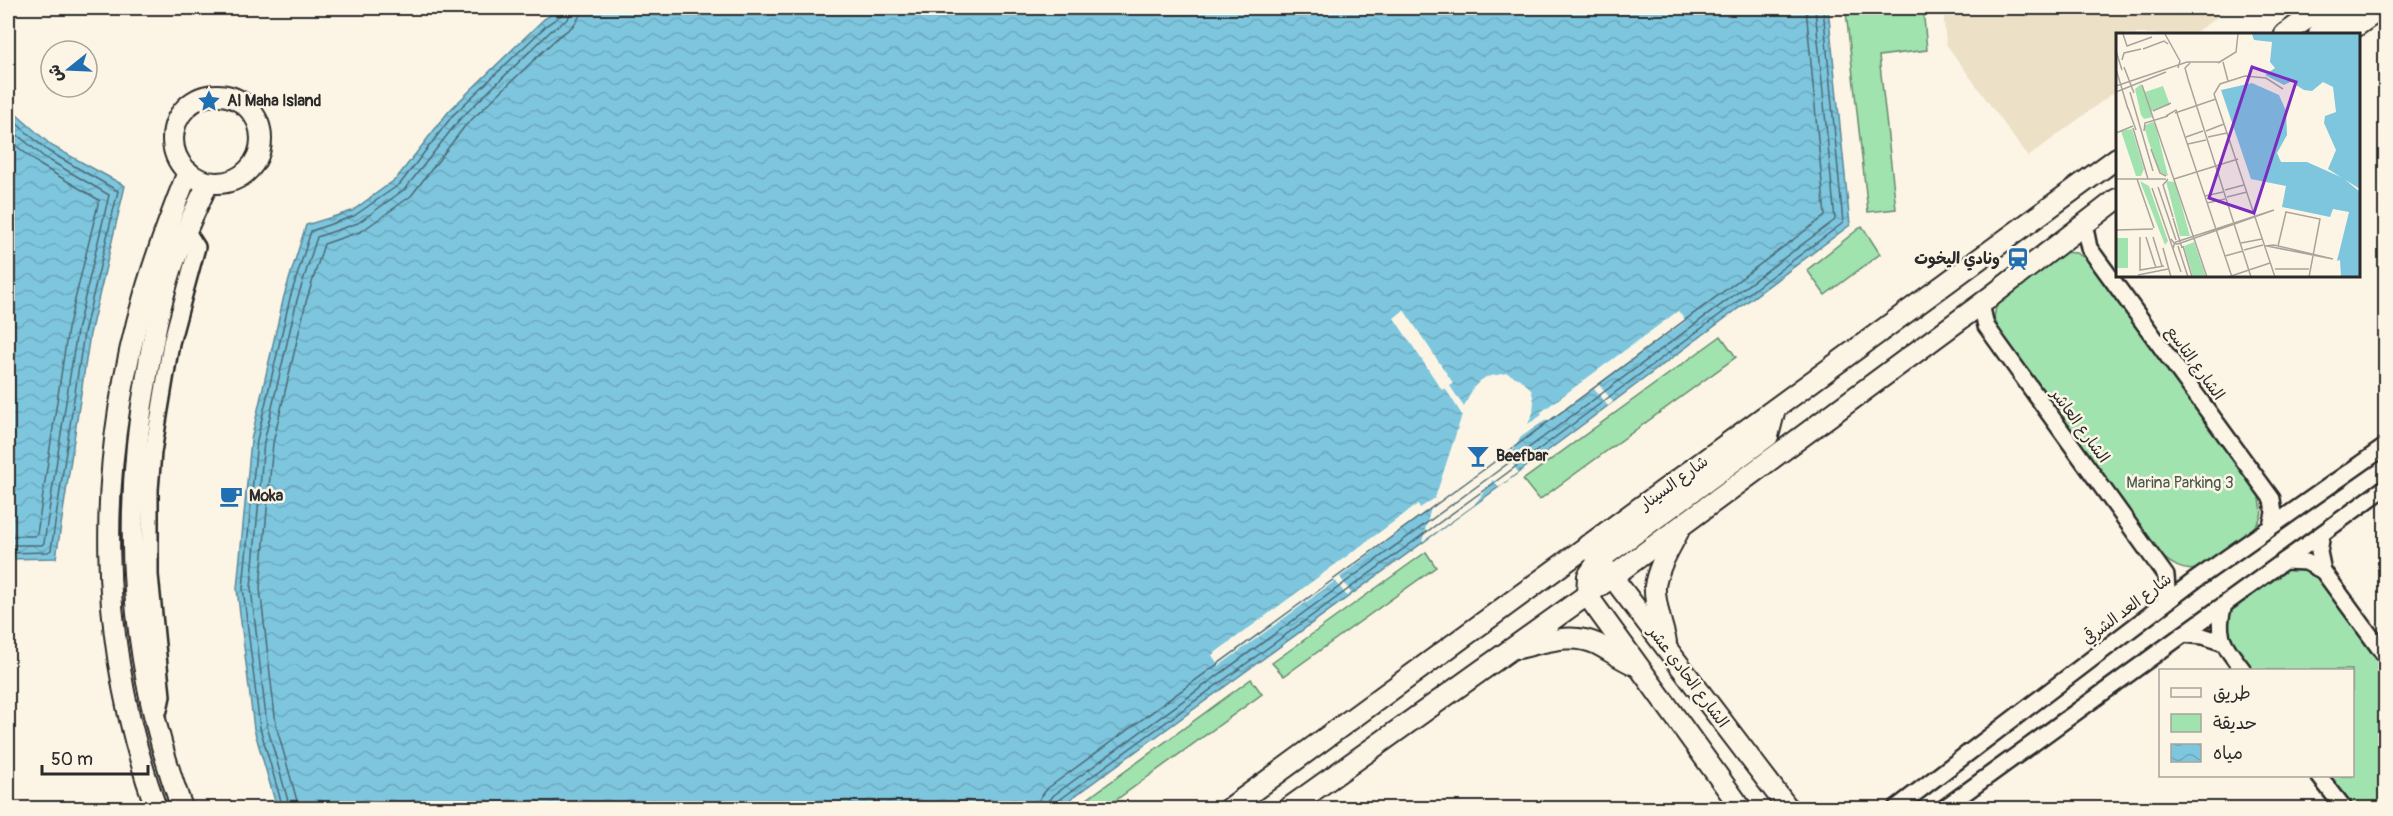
<svg xmlns="http://www.w3.org/2000/svg" width="2393" height="816" font-family="Pangolin,'Playpen Sans Arabic',sans-serif">
<defs>
<pattern id="water-waves" width="16" height="10" patternUnits="userSpaceOnUse" patternTransform="scale(1.5)"><rect width="16" height="10" fill="#7dc6de"/><path d="M0 5q4-4 8 0t8 0" fill="none" stroke="#6caabf"/></pattern>
</defs>
<rect width="100%" height="100%" fill="#fcf5e5"/>
<filter id="ink" filterUnits="userSpaceOnUse"><feTurbulence type="fractalNoise" baseFrequency=".0167" numOctaves="2"/><feDisplacementMap in="SourceGraphic" scale="12" xChannelSelector="R" yChannelSelector="G"/><feConvolveMatrix kernelMatrix="1 2 1 2 8 2 1 2 1" color-interpolation-filters="sRGB"/></filter>
<g filter="url(#ink)">
<path fill="#ece0c7" d="M1943 8H2230L2193 34H2117V90L2028 157 1946 44Z"/>
<g fill="#a0e3af" stroke="#66876d" stroke-width="1.5">
<path d="M1883 8H1923L1927 50 1879 56 1896 209 1868 212 1846 12Z"/>
<path d="M1862 226 1880 254 1825 295 1807 270Z"/>
<path d="M2062 252 2076 253 2089 260 2256 489C2259 496 2263 508 2261 516 2258 530 2210 564 2196 569 2183 572 2171 564 2162 556L2006 343 1994 318 1998 295Z"/>
<path d="M1721 336 1736 357 1539 500 1523 480Z"/>
<path d="M1426 552 1436 567 1284 676 1272 663Z"/>
<path d="M2292 567 2312 571 2385 671V808H2352L2328 776H2352V670H2251C2234 648 2224 639 2227 610L2281 568Z"/>
<path d="M1251 679 1262 694 1105 808H1075Z"/>
</g>
<g fill="url(#water-waves)" stroke="#5c8896" stroke-width="1.5">
<path d="M562 8H1828L1850 225 1499 487 1058 808H277L254 729 237 589 251 440 284 296 306 225 352 211 396 179 449 111 544 19Z"/>
<path d="M8 107 52 146 125 186 90 334 56 558 8 559Z"/>
</g>
<path fill="#fcf5e5" d="M1404 310 1453 383 1450 386 1464 407 1473 388 1480 381 1486 377 1507 373 1520 379 1531 389 1534 401 1533 413 1528 424 1542 415 1541 412 1678 311 1686 321 1599 384 1613 402 1608 406 1594 389 1548 422 1546 420 1521 437 1509 458 1518 472 1499 487 1493 480 1474 505 1422 542 1431 508 1340 577 1351 593 1347 596 1335 581 1219 666 1212 655 1418 504 1420 508 1435 498 1462 415 1445 388 1442 390 1394 318Z"/>
<g fill="none" stroke-linecap="round" stroke-linejoin="round">
<g stroke="#4c6973" stroke-width="1.5">
<path d="M8 116 48 151 118 191 84 333 51 550 48 552 8 553"/>
<path d="M8 127 44 157 109 195 77 331 44 543 42 545H8"/>
<path d="M8 139 40 165 99 200 68 329 37 534 34 536H8"/>
<path d="M283 808 260 728 243 588 257 440 290 298 311 231 354 216 400 184 453 115 548 24 563 14 565 8"/>
<path d="M290 808 267 726 251 588 264 442 297 300 317 237 358 223 405 189 459 120 552 30 568 19 572 8"/>
<path d="M299 808 276 725 260 588 273 443 306 302 324 244 362 231 411 196 465 126 558 37C570 29 580 23 581 8"/>
<path d="M1039 808 1040 798 1048 788 1486 468 1825 216 1806 8"/>
<path d="M1048 808 1049 801 1054 795 1491 476 1835 220 1815 8"/>
<path d="M1055 808 1058 801 1495 482 1843 223 1823 8"/>
</g>
<g stroke="#2b2b2b" stroke-width="20">
<g id="minor">
<path d="M2084 223 2089 248 2272 499 2274 513 2271 526"/>
<path d="M1981 304 1986 326 2166 576 2167 589 2165 603"/>
<path d="M2322 534 2319 552 2323 571 2386 657"/>
<path d="M2284 561 2306 562 2323 571"/>
<path d="M2224 605C2214 636 2225 646 2243 670"/>
<path d="M2184 634 2203 636 2221 642"/>
<path d="M154 717 159 710 162 696 150 575V490L153 452 171 343 197 247 186 230"/>
<path d="M2319 776 2344 808"/>
<path d="M1896 808 2194 581 2386 446"/>
<path d="M1944 808 2386 487"/>
</g>
</g>
<g stroke="#2b2b2b" stroke-width="24">
<g id="tertiary">
<path d="M2285 34 2322 8"/>
<path d="M2319 34 2353 8"/>
<path d="M2345 34 2382 8"/>
<circle cx="217" cy="139" r="44"/>
<path d="M1588 545 1788 808"/>
<path d="M1587 595 1588 576 1599 560 1768 436 1775 409"/>
<path d="M1587 595 1741 808"/>
<path d="M1666 642C1662 624 1654 604 1655 586 1658 566 1670 548 1679 530"/>
<path d="M1519 648C1545 642 1572 632 1597 644 1610 651 1622 659 1635 665"/>
<path d="M156 808C96 640 95 465 145 293 157 252 172 212 188 172"/>
<path d="M182 808C130 667 120 517 148 369 153 339 159 309 168 280 178 246 193 215 208 183"/>
<path d="M1230 808 2117 158"/>
<path d="M1289 808 1612 577 1981 304 2117 199"/>
</g>
</g>
<use href="#minor" stroke="#fcf5e5" stroke-width="15"/>
<use href="#tertiary" stroke="#fcf5e5" stroke-width="20"/>
</g>
</g>
<defs>
<g id="sight-bare" transform="scale(1.8)"><path d="M0-6L1.8-2.2L6-1.7L2.9 1.2L3.7 5.4L0 3.3L-3.7 5.4L-2.9 1.2L-6-1.7L-1.8-2.2Z" fill="#1f6fb2" stroke="#fcf5e5" stroke-width="2.5" paint-order="stroke"/></g>
<g id="station-bare" transform="scale(1.8)"><path d="M-3-6H3Q5-6 5-4V2Q5 4 3 4L4.5 6H3L1.5 4h-3L-3 6H-4.5L-3 4Q-5 4-5 2V-4Q-5-6-3-6ZM-3.5-4v3h7v-3ZM-3.5 1v1.5H-2V1ZM2 1v1.5H3.5V1Z" fill="#1f6fb2" stroke="#fcf5e5" stroke-width="2.5" paint-order="stroke"/></g>
<g id="bar-bare" transform="scale(1.8)"><path d="M-6-5H6L.8 .8V4.5H3.5V6h-7V4.5H-.8V.8Z" fill="#1f6fb2" stroke="#fcf5e5" stroke-width="2.5" paint-order="stroke"/></g>
<g id="cafe-bare" transform="scale(1.8)"><path d="M-5.5-4.5H6V0H3Q3 3.5 0 3.5H-2.5Q-5.5 3.5-5.5 0ZM3-3.2v2h1.7v-2ZM-6 4.5H4V6H-6Z" fill="#1f6fb2" stroke="#fcf5e5" stroke-width="2.5" paint-order="stroke"/></g>
</defs>
<g fill-rule="evenodd">
<use href="#sight-bare" x="209" y="101"/>
<use href="#station-bare" x="2018" y="259"/>
<use href="#bar-bare" x="1478" y="456"/>
<use href="#cafe-bare" x="231" y="496"/>
</g>
<g text-anchor="middle" dominant-baseline="central" stroke-width="5" stroke-linejoin="round" paint-order="stroke">
<g font-size="16" font-weight="bold" fill="#2b2b2b" stroke="#fcf5e5" text-anchor="start">
<text x="227" y="101">Al Maha Island</text>
<text x="2000" y="259" text-anchor="end">ونادي اليخوت</text>
<text x="1496" y="456">Beefbar</text>
<text x="249" y="496">Moka</text>
</g>
<g font-size="16" fill="#2b2b2b" stroke="#fcf5e5">
<text transform="translate(2195 363) rotate(54)">الشارع التاسع</text>
<text transform="translate(2080 426) rotate(54)">الشارع العاشر</text>
<text transform="translate(1674 483) rotate(-36)">شارع السينار</text>
<text transform="translate(2127 609) rotate(-37)">شارع العد الشرقي</text>
<text transform="translate(1688 677) rotate(53)">الشارع الحادي عشر</text>
</g>
<g font-size="16" fill="#48594c" stroke="#fcf5e5">
<text x="2180" y="483">Marina Parking 3</text>
</g>
</g>
<g transform="translate(2116 33)">
<rect width="244" height="244" fill="#fcf5e5"/>
<path d="M25 51 37 84 28 86 25 82 19 56ZM47 53 54 72 35 78 29 59ZM36 89 39 90 52 143 44 139 33 110 28 93ZM16 96 28 136 25 143H20L5 98ZM24 148 33 153 52 208 49 212ZM50 148 59 149 74 203H64ZM0 205H12V235H0ZM78 209 90 244H77L68 213Z" fill="#a0e3af"/>
<path d="M136 1H244V156L212 136 220 117 208 90 209 83 220 79 217 54 207 49 196 58 188 57 180 52 178 47 168 52 149 42 159 35 154 29 156 9 138 7ZM136 50 163 62 170 78 171 102 161 120 165 129H191L227 145 244 159V244H225L224 227 221 228 233 179 217 176 214 184 166 174 170 153 135 146 105 57Z" fill="#7dc6de"/>
<path fill="none" stroke="#a8a49b" stroke-width="1.5" d="M7 1 11 13 36 4M49 1 64 28 62 35M27 16 48 8 52 11M0 18 6 37M6 27 8 20 25 16M107 29 112 48M102 30 120 19 122 1M8 34 18 60M0 36 12 76M72 46 135 244M72 46 69 35 74 30M26 52 91 244M0 53 71 29H104M0 59 50 39M14 59 37 138M12 75 20 97M37 78 55 70M59 80 100 66M50 83 60 77 116 244M17 95 32 146M28 98 29 90 52 83M90 98 108 91M0 100 17 93M70 104 87 98M92 104 111 100M72 111 90 107M35 116 44 140 50 143M0 146H50M21 146 38 195M52 146 47 152 57 184M58 146 122 126M42 154 60 207M36 155 65 239M109 157 128 152M89 163 107 159M111 164 131 159M91 170 109 166M57 185 66 215M0 197 37 196M24 204V237L48 233M30 204 40 235M37 204 46 233M55 206 58 210H59L60 211H62L158 177 60 209 59 210 58 212 57 216M125 210 146 206M62 213 72 244M67 213 76 244M149 213 158 212 217 226 151 213M162 213 170 179 204 186 193 244M47 215 55 244M128 217 147 212M109 223 127 218M159 236H193M22 242 52 236M112 244 154 230M159 244 98 61 104 51 129 43 150 45 167 56"/>
<path fill="#7b2cbf" fill-opacity="0.15" stroke="#7b2cbf" stroke-width="3" d="M136 34 180 49 138 180 93 165Z"/>
<rect width="244" height="244" fill="none" stroke="#2b2b2b" stroke-width="3"/>
</g>
<rect width="2393" height="816" fill="none" stroke="#fcf5e5" stroke-width="30"/>
<rect x="15" y="15" width="2363" height="786" fill="none" stroke="#2b2b2b" stroke-width="2" filter="url(#ink)"/>
<rect x="2159" y="669" width="195" height="108" fill="#fcf5e5" stroke="#a8a49b" stroke-width="1.5"/>
<rect x="2171" y="688" width="30" height="9" fill="#fcf5e5" stroke="#a8a49b" stroke-width="1.5"/>
<text x="2213" y="699" font-size="18" fill="#2b2b2b">طريق</text>
<rect x="2171" y="714" width="30" height="18" fill="#a0e3af" stroke="#a8a49b" stroke-width="1.5"/>
<text x="2213" y="729" font-size="18" fill="#2b2b2b">حديقة</text>
<rect x="2171" y="744" width="30" height="18" fill="url(#water-waves)" stroke="#a8a49b" stroke-width="1.5"/>
<text x="2213" y="759" font-size="18" fill="#2b2b2b">مياه</text>
<g transform="translate(69 69) rotate(252)"><circle r="28" fill="#fcf5e5" stroke="#a8a49b" stroke-width="1.5"/>
<path d="M0-4.5L10 22L0 15L-10 22Z" fill="#1f6fb2"/>
<text y="-9" font-size="16" font-weight="bold" text-anchor="middle" fill="#2b2b2b">ش</text>
</g>
<path d="M42 765v9h106v-9" fill="none" stroke="#2b2b2b" stroke-width="3"/>
<text x="51" y="765" font-size="18" fill="#2b2b2b" stroke="#fcf5e5" stroke-width="4.5" paint-order="stroke">50 m</text>
</svg>
